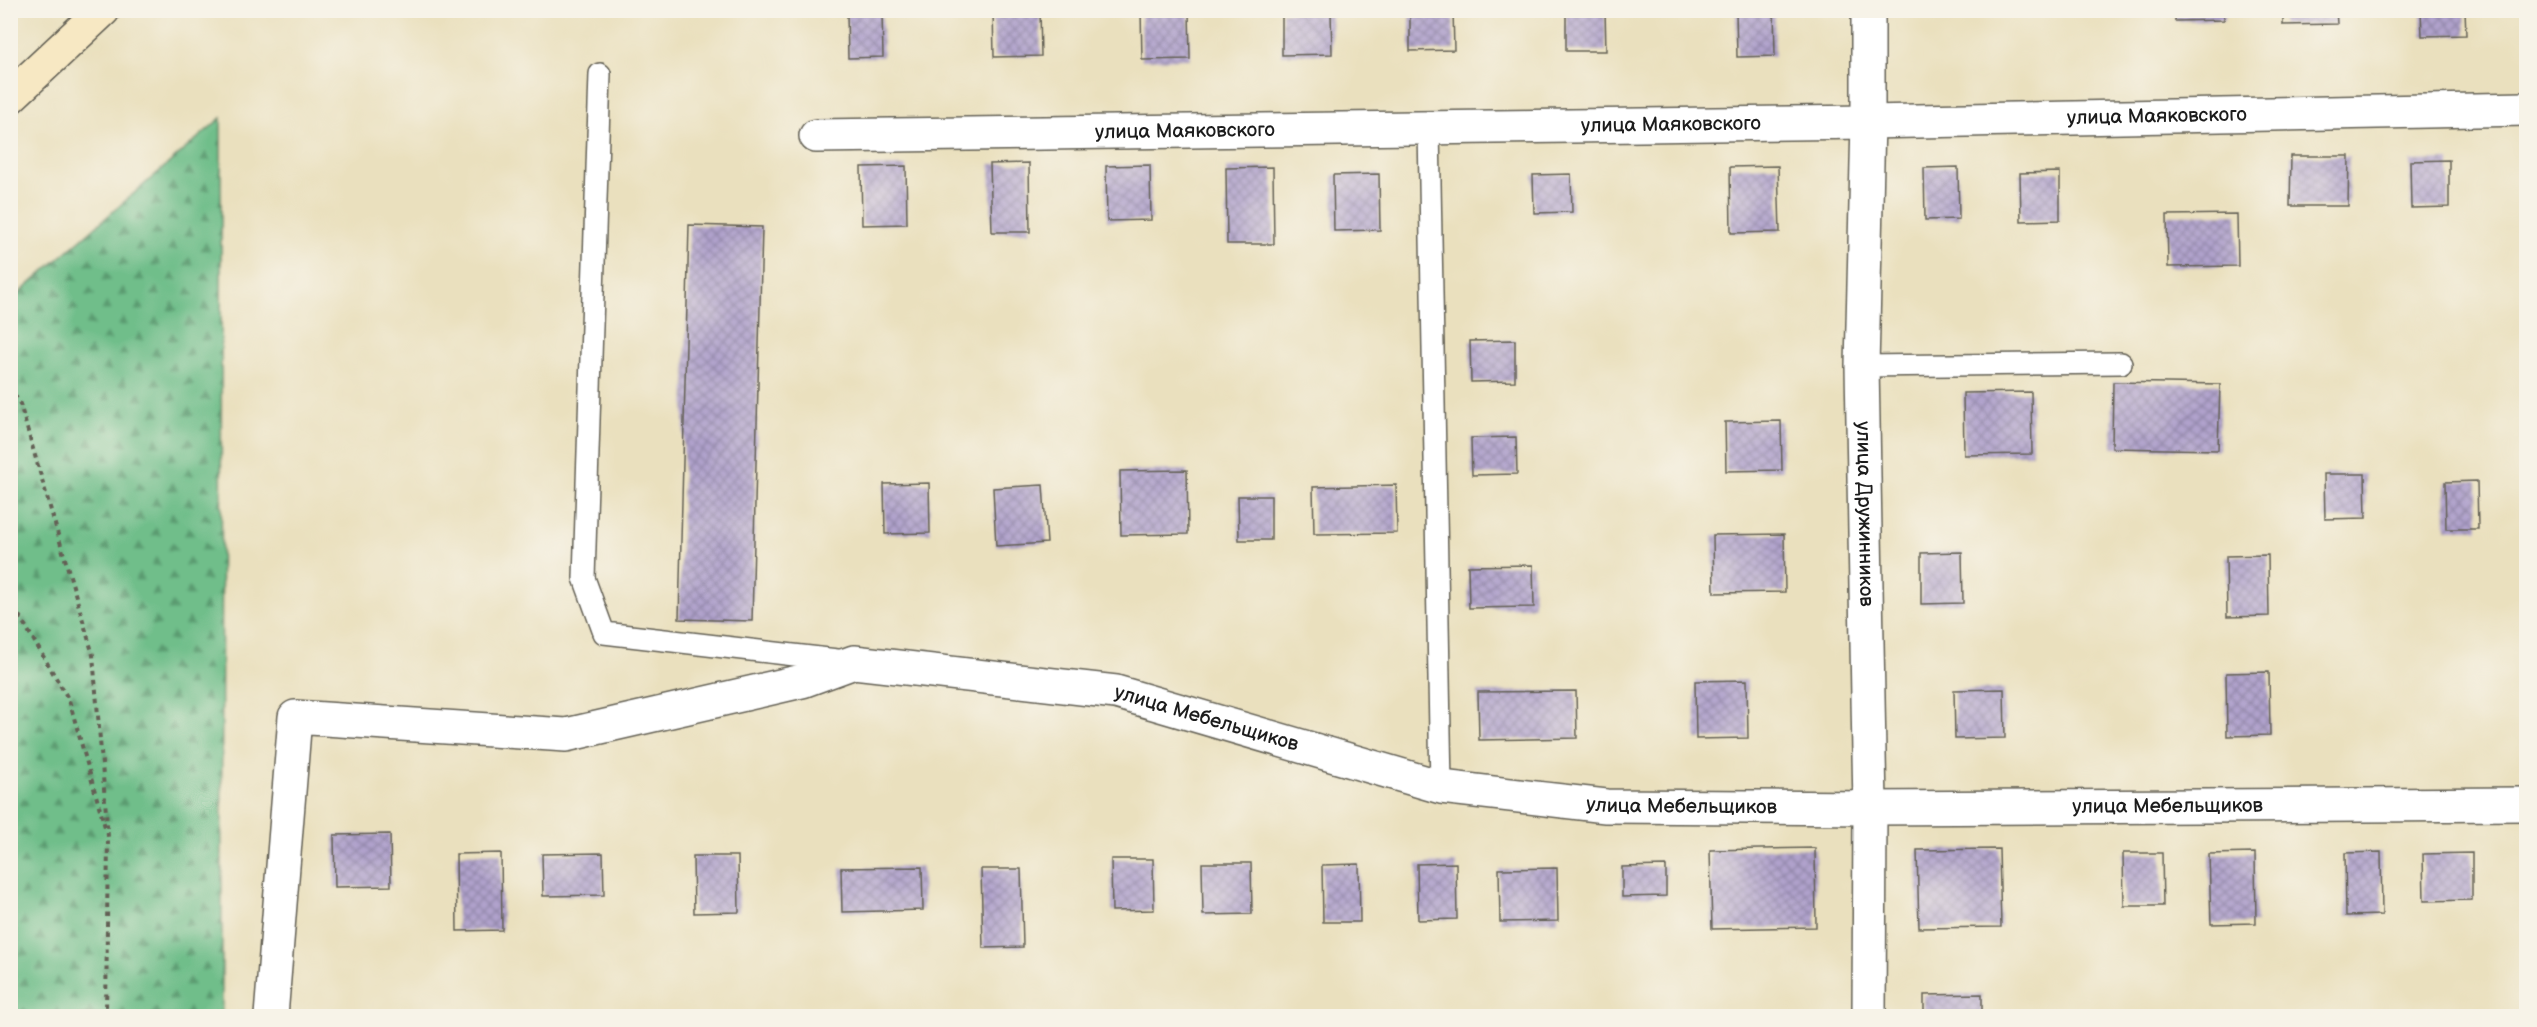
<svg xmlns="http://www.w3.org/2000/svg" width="2537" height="1027" font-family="'Balsamiq Sans',sans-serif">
<defs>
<pattern id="forest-firs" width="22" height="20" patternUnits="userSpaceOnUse" patternTransform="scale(1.5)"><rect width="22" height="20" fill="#6fbe8a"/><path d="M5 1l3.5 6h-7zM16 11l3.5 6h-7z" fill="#5a9a70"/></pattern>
<pattern id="building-cross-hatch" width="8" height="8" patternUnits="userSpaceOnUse" patternTransform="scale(1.5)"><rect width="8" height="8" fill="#b0a2cc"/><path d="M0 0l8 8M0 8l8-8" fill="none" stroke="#8e83a5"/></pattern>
</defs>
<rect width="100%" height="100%" fill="#f7f3e8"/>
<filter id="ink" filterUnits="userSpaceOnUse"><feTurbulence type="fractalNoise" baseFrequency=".0167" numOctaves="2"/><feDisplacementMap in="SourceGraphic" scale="12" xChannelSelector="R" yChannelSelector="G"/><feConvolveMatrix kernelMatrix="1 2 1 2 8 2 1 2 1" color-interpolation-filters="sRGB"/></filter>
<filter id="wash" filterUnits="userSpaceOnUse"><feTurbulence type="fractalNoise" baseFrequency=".008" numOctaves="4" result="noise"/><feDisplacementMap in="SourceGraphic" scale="24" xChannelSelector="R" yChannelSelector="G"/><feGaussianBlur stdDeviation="1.35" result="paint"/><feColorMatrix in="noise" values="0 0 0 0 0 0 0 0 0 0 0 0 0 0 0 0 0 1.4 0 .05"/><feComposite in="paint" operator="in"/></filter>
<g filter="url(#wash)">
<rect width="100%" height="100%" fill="#eae0be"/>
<path fill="url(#forest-firs)" stroke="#466d53" stroke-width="1.5" d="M221 118 222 1016H11V300Z"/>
<g id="blocks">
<g fill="url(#building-cross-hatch)">
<path d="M993 10H1040L1041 56 994 57Z"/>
<path d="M1189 10 1190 59 1142 60 1141 11Z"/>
<path d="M1410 10H1453L1454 50 1410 51Z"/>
<path d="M1566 10H1605L1606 51H1566Z"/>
<path d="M1736 10H1774L1775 56 1737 57Z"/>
<path d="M2175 10H2224V20L2175 21Z"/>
<path d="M2283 10H2336L2337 24 2283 25Z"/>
<path d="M2421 10H2465L2466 35 2422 36Z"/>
<path d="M882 12 883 57 848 58 847 13Z"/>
<path d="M1282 12H1331L1332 54 1282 55Z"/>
<path d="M2291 156H2349L2348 206H2290Z"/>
<path d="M2449 160V207L2411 208 2410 161Z"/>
<path d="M1029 163 1030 232H992L990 164Z"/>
<path d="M1150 165 1151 220 1107 221 1106 166Z"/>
<path d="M906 166 907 224 862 225 861 167Z"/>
<path d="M1778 166 1780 232 1731 233 1730 167Z"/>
<path d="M1273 167 1274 244H1227L1226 168Z"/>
<path d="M1958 167 1959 219 1925 220 1924 168Z"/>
<path d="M2060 172V220L2021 221 2020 173Z"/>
<path d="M1379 174 1380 230 1334 231 1333 175Z"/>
<path d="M1571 174 1572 212 1534 213 1533 175Z"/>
<path d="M2237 214 2238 266 2168 267 2167 215Z"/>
<path d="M689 225 762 227 752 621 679 619Z"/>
<path d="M1515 340V381L1471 382 1470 341Z"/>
<path d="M2113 382 2220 384 2218 450 2112 448Z"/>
<path d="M2031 392 2032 454 1964 455 1963 393Z"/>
<path d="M1781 421 1782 470 1726 471 1725 422Z"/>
<path d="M1516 437 1517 474 1472 475 1471 438Z"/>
<path d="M1187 470 1188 534 1121 535 1120 471Z"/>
<path d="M2324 474H2365L2366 518 2325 519Z"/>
<path d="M2477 481 2478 529H2446L2445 482Z"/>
<path d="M929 483 930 533 885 534 884 484Z"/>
<path d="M1043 485 1047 543 996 546 993 488Z"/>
<path d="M1396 485 1397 533 1314 534 1313 487Z"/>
<path d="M2521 488H2526V529H2522Z"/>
<path d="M1238 496H1271V540H1239Z"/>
<path d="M1784 534 1785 592 1714 593 1713 535Z"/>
<path d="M1962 552 1963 603 1921 604V553Z"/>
<path d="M2268 555 2269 616 2227 617 2226 556Z"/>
<path d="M1533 565 1534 607 1469 608 1468 566Z"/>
<path d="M2269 672 2270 735 2227 736 2226 673Z"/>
<path d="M1747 680 1748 738 1696 739 1695 681Z"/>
<path d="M2004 689 2005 738 1955 739 1954 690Z"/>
<path d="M1576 691 1577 738 1479 740 1478 692Z"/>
<path d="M390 834 391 886 335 887 334 835Z"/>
<path d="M1815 848 1816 927 1712 929 1710 850Z"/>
<path d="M1999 849 2001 927 1919 928 1917 850Z"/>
<path d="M2381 852 2382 915 2346 916 2345 853Z"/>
<path d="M501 853 502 930 457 931 456 854Z"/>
<path d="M603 853 604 895 543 896 542 854Z"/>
<path d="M2123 853H2162L2163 906H2124Z"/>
<path d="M2255 853 2256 923 2211 924 2209 854Z"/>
<path d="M2472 853V900L2424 901 2423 854Z"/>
<path d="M693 856H738L739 912 694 913Z"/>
<path d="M1111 859H1153L1154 910 1112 911Z"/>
<path d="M1202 863H1251L1252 914 1203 915Z"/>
<path d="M1456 863 1457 919 1418 920 1417 864Z"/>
<path d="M1359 864 1360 922H1323L1322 865Z"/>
<path d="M1666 866V896L1622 897V867Z"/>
<path d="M922 867 923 910 842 912 841 868Z"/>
<path d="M1557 868 1558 921 1500 922 1499 869Z"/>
<path d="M981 869H1021L1023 947 983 948Z"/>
<path d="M1982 994V1016H1924V995Z"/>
</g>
</g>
</g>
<g filter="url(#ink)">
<use href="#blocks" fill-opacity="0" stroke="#646155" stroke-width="1.5"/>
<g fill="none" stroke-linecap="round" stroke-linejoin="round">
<g stroke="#646155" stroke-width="24">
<g id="service">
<path d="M600 74 584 578 604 633 846 661"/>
<path d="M1429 128 1441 787"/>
<path d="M1862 366 2121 363"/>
</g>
</g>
<g stroke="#646155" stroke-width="36">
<g id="minor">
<path id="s1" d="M1868 10V122L1862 366 1870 808 1869 1016"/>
<path id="s2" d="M816 136 1868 122 2526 109"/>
<path id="s3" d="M271 1016 295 717 566 735 802 681 854 662 1116 692 1441 787 1606 806 1870 808 2526 804"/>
</g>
</g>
<g stroke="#646155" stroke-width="36">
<path id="secondary" d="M10 97 103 10"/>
</g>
<g stroke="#646155" stroke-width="4" stroke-dasharray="4.5 4.5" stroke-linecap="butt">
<path d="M10 387 20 404 93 655 108 837"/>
<path d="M10 600 69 700 105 827"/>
<path d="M106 1016 108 837"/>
</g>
<use href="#service" stroke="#fff" stroke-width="21"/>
<use href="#minor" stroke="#fff" stroke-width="33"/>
<use href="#secondary" stroke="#f7e8c3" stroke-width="33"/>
</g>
</g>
<g text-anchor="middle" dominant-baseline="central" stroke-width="6" stroke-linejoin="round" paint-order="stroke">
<g font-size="20" fill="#1c1c1c" stroke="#f7f3e8">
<text stroke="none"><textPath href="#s2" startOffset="1341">улица Маяковского</textPath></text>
<text stroke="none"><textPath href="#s2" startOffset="855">улица Маяковского</textPath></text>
<text stroke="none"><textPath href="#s2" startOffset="369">улица Маяковского</textPath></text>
<text stroke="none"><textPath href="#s1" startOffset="504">улица Дружинников</textPath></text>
<text stroke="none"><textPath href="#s3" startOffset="1227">улица Мебельщиков</textPath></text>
<text stroke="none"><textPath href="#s3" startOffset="1713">улица Мебельщиков</textPath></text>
<text stroke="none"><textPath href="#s3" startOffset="2199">улица Мебельщиков</textPath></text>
</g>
</g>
<rect width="2537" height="1027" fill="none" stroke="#f7f3e8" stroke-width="36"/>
</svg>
